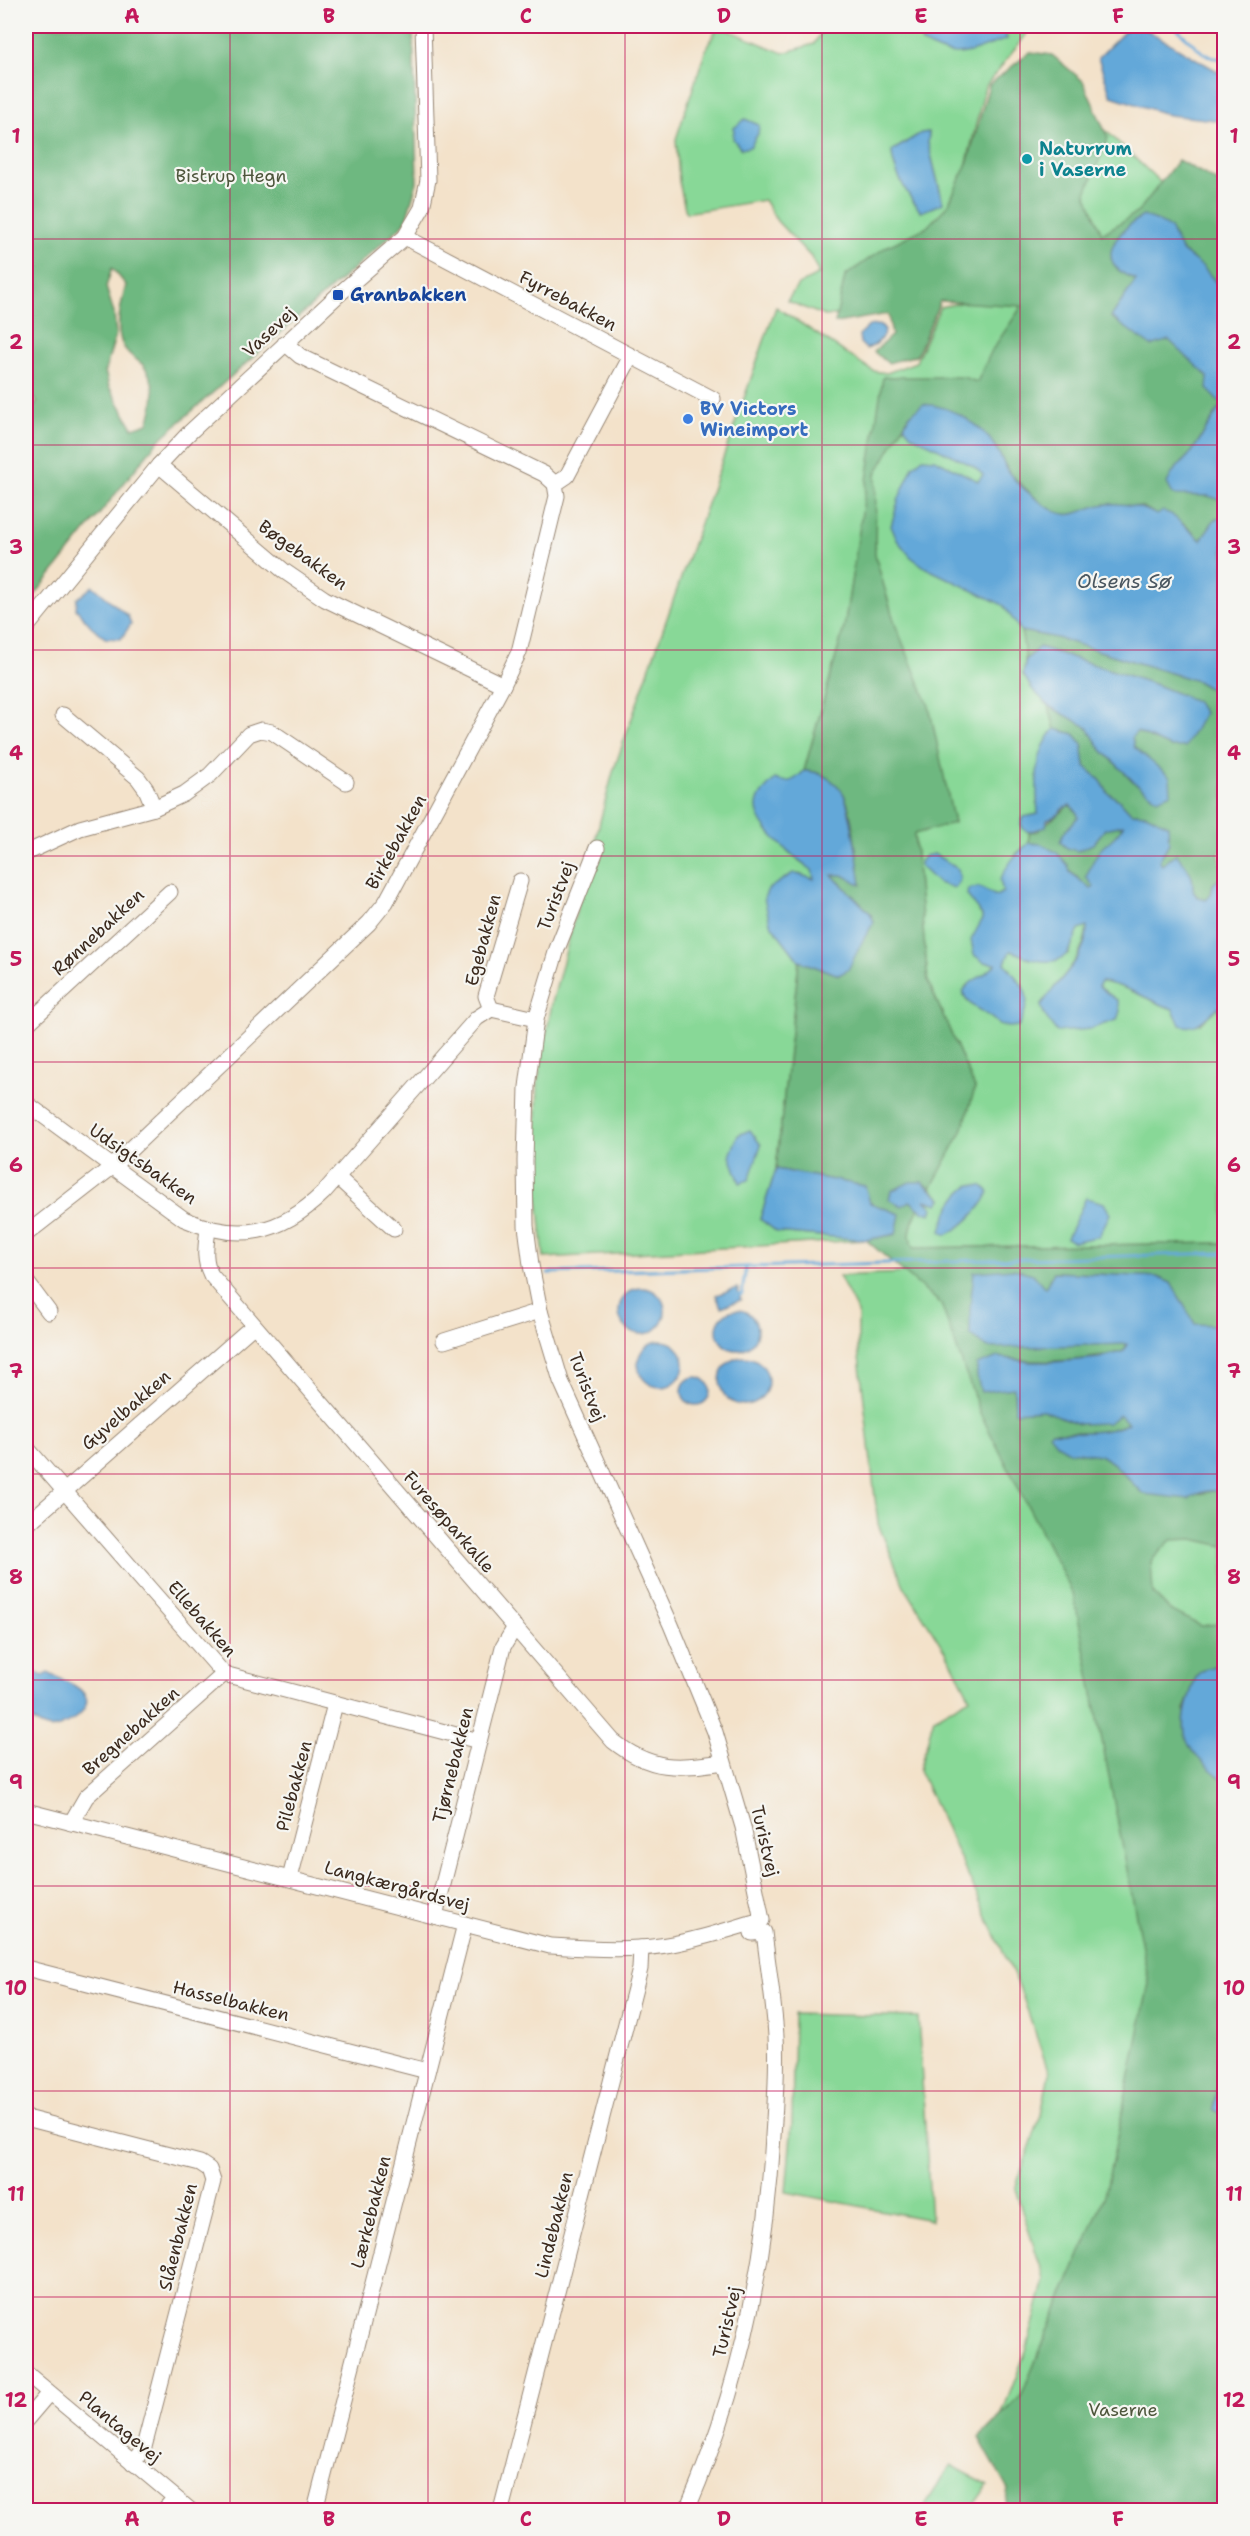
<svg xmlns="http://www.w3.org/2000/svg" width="1250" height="2536" font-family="'Shantell Sans',sans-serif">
<rect width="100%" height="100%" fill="#f6f6f2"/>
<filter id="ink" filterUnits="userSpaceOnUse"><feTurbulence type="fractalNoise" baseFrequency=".0167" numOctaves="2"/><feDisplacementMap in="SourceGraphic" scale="12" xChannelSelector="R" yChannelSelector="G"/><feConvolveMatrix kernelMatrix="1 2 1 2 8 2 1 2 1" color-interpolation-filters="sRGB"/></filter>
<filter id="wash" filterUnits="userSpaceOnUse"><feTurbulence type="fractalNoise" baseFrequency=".008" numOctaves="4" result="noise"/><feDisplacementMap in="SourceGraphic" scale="24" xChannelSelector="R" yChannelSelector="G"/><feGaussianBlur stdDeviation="1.35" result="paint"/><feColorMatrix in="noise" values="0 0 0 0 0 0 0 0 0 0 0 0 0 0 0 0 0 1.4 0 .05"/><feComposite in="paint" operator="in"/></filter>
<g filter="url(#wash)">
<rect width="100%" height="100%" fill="#f3e2ca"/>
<g fill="#88d897" stroke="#62815a" stroke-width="1.5" fill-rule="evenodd">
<path d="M718 26 783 53 814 44 825 26H948L926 34 1007 39 1003 26H1027L1026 35 985 87 947 245 877 311 825 316 787 301 798 285 819 274 811 257 777 221 764 200 686 213 679 182 676 139 705 52ZM929 132 928 143 941 194 922 212C909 198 892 170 892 151L921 133Z"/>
<path d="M1039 67 1178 199 1224 234V695L1018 627C1027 639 1026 660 1023 674L1032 689 1049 706 1055 729 1051 733 1037 796 1038 814 1023 829 1029 832V843L1016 854 1004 891 996 896 979 887 978 911 982 915 984 962 996 963 990 972 966 986V1000C977 1010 990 1013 999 1025L1011 970 1005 963 1010 951 1018 952 1029 959 1068 954 1079 929 1087 926C1084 962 1058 978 1041 1006L1105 1024 1117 1020 1118 1001 1098 986 1101 982C1127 985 1149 1001 1173 1009L1175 1015 1200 1024 1218 1007 1224 1023V1243L913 1248C906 1235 913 1220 919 1208L931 1213 925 1200 932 1203 942 1199 931 1188 962 1131 975 1088 928 981 914 834 954 822 882 581 853 571 844 628 804 771 793 781 783 782 766 829 795 858 813 870 814 880 799 874 770 923 799 961 776 1169 760 1219 777 1232 866 1240 544 1258 535 1169 538 1081 552 1003 613 772 776 307 873 371 887 373 916 362 940 307 997 296Z"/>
<path d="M972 1270 1224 1321 1216 1325 1057 1444 1224 1492V1670L1214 1666 1197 1675 1184 1710 1197 1758 1224 1780V2053L1213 2109 1224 2116V2510L994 2434 1026 2351 1045 2280 1015 2189 1041 2115 1049 2073 1019 1986 919 1770 934 1718 970 1698 950 1659 904 1586 878 1524 858 1348V1313L839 1276Z"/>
<path d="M794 2014 918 2017 931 2220 786 2192 792 2123Z"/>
<path d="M951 2465 988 2485 970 2510H922Z"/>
</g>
<g fill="#6eb880" stroke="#54714f" stroke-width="1.5" fill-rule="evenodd">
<path d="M26 26H413L417 182 405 223 157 442 26 606V417L37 402 26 385ZM112 268 126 285C122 301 115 325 121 341 125 354 135 357 143 365 158 383 155 403 148 423L133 428 109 387 105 371 116 334 114 313 106 287Z"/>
<path d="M1030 52 1052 55 1083 81 1108 138 1086 193 1102 234 1138 212 1178 160 1224 185V292L1203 267 1181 250 1170 228 1111 258 1118 270 1136 280 1111 317 1134 333 1169 340 1209 377 1208 389 1222 404 1192 452 1173 472 1174 495 1189 493 1221 498 1224 501V516L1214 520 1202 541 1184 524 1157 515 1143 507 1106 504 1076 515 1059 514 1042 504 1010 474 995 445 909 416 876 474 875 555 895 624 929 706 954 823 914 834 928 981 975 1088 962 1131 931 1188 922 1182 906 1202 910 1201 919 1208C913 1220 906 1235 913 1248L1224 1243V1321L1216 1325H1195L1171 1283 1157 1277 1054 1272 1045 1288 975 1272 970 1307 1068 1345 1127 1343 1124 1351C1083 1362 1040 1364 998 1357L981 1391 1014 1388 1015 1412 1043 1410 1079 1424 1120 1414 1128 1423C1107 1435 1076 1432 1052 1432L1069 1451 1100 1455 1113 1463 1143 1494 1194 1495 1217 1490 1224 1492V1546L1193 1539 1171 1540 1151 1561 1153 1593 1171 1611 1201 1626 1224 1623V1670L1214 1666 1197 1675 1184 1710 1217 1775 1224 1780V2053L1213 2109 1224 2116V2510H1004L1008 2490 979 2438 1021 2396 1105 2195 1149 1983 1074 1596 980 1413 941 1304 866 1240 896 1234 899 1214 870 1203 864 1186 776 1169 799 961 839 975 874 922 870 913 832 875H843L861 884C857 864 853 808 843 793 835 781 819 770 804 771L844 628 883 377H963L977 382 992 350 1022 306 940 301 917 355 888 363 874 352 892 335 888 314 835 323 845 276 886 247 927 227 948 205 968 161 989 85Z"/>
<path d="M1021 631 1057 638 1197 681 1217 693 1224 690V845L1219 854 1224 876 1213 884 1211 895 1206 900C1187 894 1196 887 1191 874 1187 867 1181 861 1176 854L1169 858 1162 866 1159 861 1169 843 1146 814 1131 813 1119 800 1108 793 1101 781 1085 766 1082 743 1074 734 1055 729 1049 706 1087 727 1101 749 1135 783 1140 753 1134 747 1132 737 1137 732 1170 747 1185 746 1204 713 1196 701 1154 684 1040 647 1026 660Z"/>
<path d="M1069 805 1077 812 1078 817 1063 834 1077 851 1093 844 1105 829 1123 824 1120 832 1100 851 1094 887 1091 890 1041 844 1029 843V832L1038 831C1046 822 1049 821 1058 815 1062 812 1065 808 1069 805Z"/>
</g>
<g fill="#64a8d9" stroke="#50697c" stroke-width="1.5">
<path d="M948 26H1003L1007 39C971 51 957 64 921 42L926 34Z"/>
<path d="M1130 26H1140L1224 75V121L1169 115 1111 96 1098 58Z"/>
<path d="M745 119 759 125 758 134 750 147 741 149 733 139 734 128Z"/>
<path d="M929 132 928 143 943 203 921 212C909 197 892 170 892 151L921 133Z"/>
<path d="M1143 216 1156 220 1170 228 1181 250 1203 267 1224 292V501L1208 496 1173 495 1167 483 1173 472 1192 452 1222 404 1207 389 1208 377 1169 340 1151 346 1111 317 1136 280C1131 277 1124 275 1120 271 1096 252 1126 225 1143 216Z"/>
<path d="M876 325 882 326 885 330C882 340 876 346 866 349L860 343 859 335 869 326Z"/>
<path d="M923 404C950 405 983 425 996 448 1001 456 1004 465 1009 473 1017 483 1032 496 1043 504 1075 527 1080 505 1108 504 1125 503 1142 507 1157 515L1163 511 1171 514 1201 540 1214 520 1224 516V690L1217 693 1197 681 1057 638 1021 631 1003 605 926 568 911 557 897 540 891 526 899 498 913 466 923 458 935 459 978 481 983 475 973 466 911 435 904 426 909 416Z"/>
<path d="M93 586 128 616 131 624 121 639 105 638 91 626 76 609 77 599Z"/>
<path d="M1039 647 1154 684 1196 701 1204 713 1185 747H1170L1137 732 1132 737 1134 747 1170 777 1171 793 1158 799 1135 783 1101 749 1087 727 1049 706 1032 689 1023 674 1026 660Z"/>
<path d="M1055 729 1074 734 1082 743 1085 766 1101 781 1108 793 1119 800 1131 813 1146 814 1168 825 1169 843 1159 861 1162 865 1176 854C1181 860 1187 867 1191 874 1196 886 1187 895 1206 900L1211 895 1213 884 1224 876V1023L1218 1007C1206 1017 1197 1031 1180 1025L1173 1009C1149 1001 1127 985 1101 982L1098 986 1118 1001 1120 1011 1117 1020 1090 1029 1057 1032 1045 1016 1041 1006C1056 980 1087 960 1087 927L1079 930C1070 949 1068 964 1042 961 1037 960 1032 960 1028 958 1021 955 1017 952 1010 951L1005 963C1025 990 1035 992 1019 1026L1009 1027 999 1025C988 1011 969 1010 963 992 969 979 987 976 996 964L984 962 974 955 971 940 982 920V915L967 895 968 889 979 887 996 896 1003 892 1000 880C1007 864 1016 854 1029 843L1041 844 1056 852 1068 865 1070 872 1091 889 1094 887 1086 877C1090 867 1094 858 1100 850 1108 841 1119 836 1123 825L1105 829 1093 844 1077 851 1067 848 1060 842 1063 834 1078 817 1077 812 1070 805 1062 809 1059 814 1047 820 1046 827 1029 832 1023 829 1021 823 1024 817 1038 814C1036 784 1033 752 1055 729Z"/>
<path d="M804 771C818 770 836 781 843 793 850 804 859 869 861 885L843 875H832L870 913 874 922 863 940 848 970 839 975 799 961 770 923 764 898 768 889 793 873 814 879 812 870C797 859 756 828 757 806 758 794 767 787 775 779 788 785 795 780 804 771Z"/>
<path d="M934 854 958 869 960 880 955 888 938 883 920 866V862L925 856Z"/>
<path d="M750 1130 761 1145 749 1180 740 1183 730 1156 738 1135Z"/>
<path d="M776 1169 865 1186 870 1203 900 1214 896 1234 866 1240 777 1232 760 1219Z"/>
<path d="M910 1182H922L942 1199 938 1204 925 1200 933 1208 931 1214 922 1211 910 1201 902 1206 889 1199 891 1191Z"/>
<path d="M970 1185 983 1186 989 1192C982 1209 963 1227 946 1235L941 1231C946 1213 955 1194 970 1185Z"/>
<path d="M1086 1198 1104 1203 1110 1214 1099 1236 1074 1242 1067 1238Z"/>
<path d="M1013 1269 1033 1274 1045 1288 1054 1272 1157 1277 1171 1283 1195 1324 1216 1325 1224 1321V1492C1213 1489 1198 1491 1189 1499L1143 1494 1113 1463 1100 1455 1069 1451 1057 1444 1049 1434 1052 1432C1075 1432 1107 1435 1128 1423L1120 1415 1108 1423 1079 1424 1043 1410 1015 1412 1014 1388 981 1392 977 1376V1365L998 1357 1031 1362H1055L1099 1358 1124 1351 1127 1344 988 1348 970 1335V1307L974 1272Z"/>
<circle cx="642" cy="1311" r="23"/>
<path d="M737 1288 741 1300 721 1307 716 1295Z"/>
<circle cx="737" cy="1330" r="20"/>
<circle cx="661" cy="1364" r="23"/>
<circle cx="744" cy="1381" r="24"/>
<circle cx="696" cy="1391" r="14"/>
<path d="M1215 1666 1224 1670V1780C1187 1752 1175 1737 1191 1691 1197 1674 1197 1670 1215 1666Z"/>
<path d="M32 1671 43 1676 48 1673C59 1679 77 1684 84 1694 95 1708 67 1726 55 1728 44 1731 34 1721 26 1716V1674Z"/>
<path d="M1224 2053V2116L1213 2109Z"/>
</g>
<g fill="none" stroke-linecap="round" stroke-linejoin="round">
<g stroke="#64a8d9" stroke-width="3">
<path d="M1174 26 1204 54 1224 60"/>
<path d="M548 1273 1224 1253"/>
<path d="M739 1295 742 1294 746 1267"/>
</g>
</g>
</g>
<g filter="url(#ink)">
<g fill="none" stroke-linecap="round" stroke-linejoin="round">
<g stroke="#978674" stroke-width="17">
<g id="minor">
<path d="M405 237 713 399"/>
<path d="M285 343 300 356 544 474 555 484"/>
<path d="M159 465 284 571 325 599 503 685"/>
<path d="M26 628 159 465 188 434 338 295 405 237 422 208 428 180 423 26"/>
<path d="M63 715 138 778 146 789 154 808"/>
<path d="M26 853 80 828 154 808 184 794 210 775 249 734 261 730 272 732 346 782"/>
<path d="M491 1009 486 996 520 881"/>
<path d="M26 1025 170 892"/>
<path d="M26 1103 184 1219C239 1243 281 1234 323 1193L477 1018 491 1009 536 1019"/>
<path d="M337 1177 394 1229"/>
<path d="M208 1229C206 1246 203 1259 211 1275L613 1741C651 1771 678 1769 723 1762"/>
<path d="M26 1234 112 1167 369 923 386 902 503 685 519 652 557 496 555 484 567 476 631 356"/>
<path d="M26 1281 49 1312"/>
<path d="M444 1341 540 1311"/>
<path d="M26 1447 224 1674 479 1741"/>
<path d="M26 1525 253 1326"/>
<path d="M26 1811 550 1946C580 1948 609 1950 639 1948 681 1946 722 1931 762 1920L743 1827 715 1732 671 1625 561 1381 540 1311 531 1265 526 1226 525 1161 527 1087 536 1019 557 949 597 848"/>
<path d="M71 1823 86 1797 224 1674"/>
<path d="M290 1878 335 1704"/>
<path d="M435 1916 503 1647 515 1627"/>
<path d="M26 1968 427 2071"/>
<path d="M26 2118 200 2163 209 2169 213 2181 144 2447 133 2463"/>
<path d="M26 2373 190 2510"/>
<path d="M26 2420 49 2393"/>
<path d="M164 2510 175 2498"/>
<path d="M315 2510 465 1924"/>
<path d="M501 2510 640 1969 641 1948"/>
<path d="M687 2510C738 2392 766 2265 773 2136 775 2103 778 2069 776 2036 774 2002 768 1967 764 1932L752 1933"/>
</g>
</g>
<use href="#minor" stroke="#fff" stroke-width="15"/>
</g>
</g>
<path fill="none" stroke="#c2185b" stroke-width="1.5" stroke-opacity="0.55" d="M230 26V2510M428 26V2510M625 26V2510M822 26V2510M1020 26V2510M26 239H1224M26 445H1224M26 650H1224M26 856H1224M26 1062H1224M26 1268H1224M26 1474H1224M26 1680H1224M26 1886H1224M26 2091H1224M26 2297H1224"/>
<circle fill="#0f9aa8" stroke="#f6f6f2" stroke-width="2" cx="1027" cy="159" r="6"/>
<rect fill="#1a4fb4" stroke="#f6f6f2" stroke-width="2" x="332" y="289" width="12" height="12" rx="3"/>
<circle fill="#3f7fe0" stroke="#f6f6f2" stroke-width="2" cx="688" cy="419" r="6"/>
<g text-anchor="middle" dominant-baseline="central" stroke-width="4.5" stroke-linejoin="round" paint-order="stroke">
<g font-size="18" font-weight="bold" fill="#0d838f" stroke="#f6f6f2" text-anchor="start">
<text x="1039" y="149">Naturrum<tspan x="1039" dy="21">i Vaserne</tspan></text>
</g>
<g font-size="18" fill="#4e563c" stroke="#f6f6f2">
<text x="231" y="176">Bistrup Hegn</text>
<text x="1123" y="2410">Vaserne</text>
</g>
<g font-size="18" font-weight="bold" fill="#164399" stroke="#f6f6f2" text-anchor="start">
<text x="350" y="295">Granbakken</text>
</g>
<g font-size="18" fill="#3b2a1e" stroke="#f6f6f2">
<text transform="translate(568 301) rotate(28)">Fyrrebakken</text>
<text transform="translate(269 332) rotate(-43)">Vasevej</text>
<text transform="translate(303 555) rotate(36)">Bøgebakken</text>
<text transform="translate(396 842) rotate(-61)">Birkebakken</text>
<text transform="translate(556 896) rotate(-69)">Turistvej</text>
<text transform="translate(98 932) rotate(-43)">Rønnebakken</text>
<text transform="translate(483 940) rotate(-75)">Egebakken</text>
<text transform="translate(143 1164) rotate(35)">Udsigtsbakken</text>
<text transform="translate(587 1387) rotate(69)">Turistvej</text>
<text transform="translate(126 1410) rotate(-41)">Gyvelbakken</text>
<text transform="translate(449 1522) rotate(49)">Furesøparkalle</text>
<text transform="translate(202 1619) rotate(49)">Ellebakken</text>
<text transform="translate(131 1731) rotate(-42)">Bregnebakken</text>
<text transform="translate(453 1765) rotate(-76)">Tjørnebakken</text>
<text transform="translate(294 1786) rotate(-75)">Pilebakken</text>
<text transform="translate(765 1841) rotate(77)">Turistvej</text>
<text transform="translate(397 1886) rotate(15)">Langkærgårdsvej</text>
<text transform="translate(231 2001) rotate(14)">Hasselbakken</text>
<text transform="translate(371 2212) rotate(-76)">Lærkebakken</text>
<text transform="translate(554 2225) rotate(-76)">Lindebakken</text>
<text transform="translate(178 2237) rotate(-76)">Slåenbakken</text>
<text transform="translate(727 2322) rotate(-77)">Turistvej</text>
<text transform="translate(120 2427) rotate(40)">Plantagevej</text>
</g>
<g font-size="18" font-weight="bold" fill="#366cbe" stroke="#f6f6f2" text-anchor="start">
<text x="700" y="409">BV Victors<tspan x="700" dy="21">Wineimport</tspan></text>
</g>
<g font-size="20" font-style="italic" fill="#49565f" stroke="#f6f6f2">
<text x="1124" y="581">Olsens Sø</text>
</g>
</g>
<rect width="1250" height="2536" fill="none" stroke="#f6f6f2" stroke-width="66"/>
<rect x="33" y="33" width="1184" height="2470" fill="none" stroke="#c2185b" stroke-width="2"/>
<g font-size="20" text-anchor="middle" font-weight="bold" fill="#c2185b">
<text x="132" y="23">A</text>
<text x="329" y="23">B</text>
<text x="526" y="23">C</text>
<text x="724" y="23">D</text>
<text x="921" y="23">E</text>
<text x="1118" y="23">F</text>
<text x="16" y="143">1</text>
<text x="1234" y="143">1</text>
<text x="16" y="349">2</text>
<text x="1234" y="349">2</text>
<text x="16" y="554">3</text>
<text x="1234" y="554">3</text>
<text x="16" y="760">4</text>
<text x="1234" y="760">4</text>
<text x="16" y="966">5</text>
<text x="1234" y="966">5</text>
<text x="16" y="1172">6</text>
<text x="1234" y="1172">6</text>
<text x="16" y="1378">7</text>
<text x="1234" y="1378">7</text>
<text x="16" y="1584">8</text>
<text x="1234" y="1584">8</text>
<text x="16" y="1789">9</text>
<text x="1234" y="1789">9</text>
<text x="16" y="1995">10</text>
<text x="1234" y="1995">10</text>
<text x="16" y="2201">11</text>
<text x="1234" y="2201">11</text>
<text x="16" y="2407">12</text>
<text x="1234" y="2407">12</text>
<text x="132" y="2526">A</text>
<text x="329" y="2526">B</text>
<text x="526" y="2526">C</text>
<text x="724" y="2526">D</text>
<text x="921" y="2526">E</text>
<text x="1118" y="2526">F</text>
</g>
</svg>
